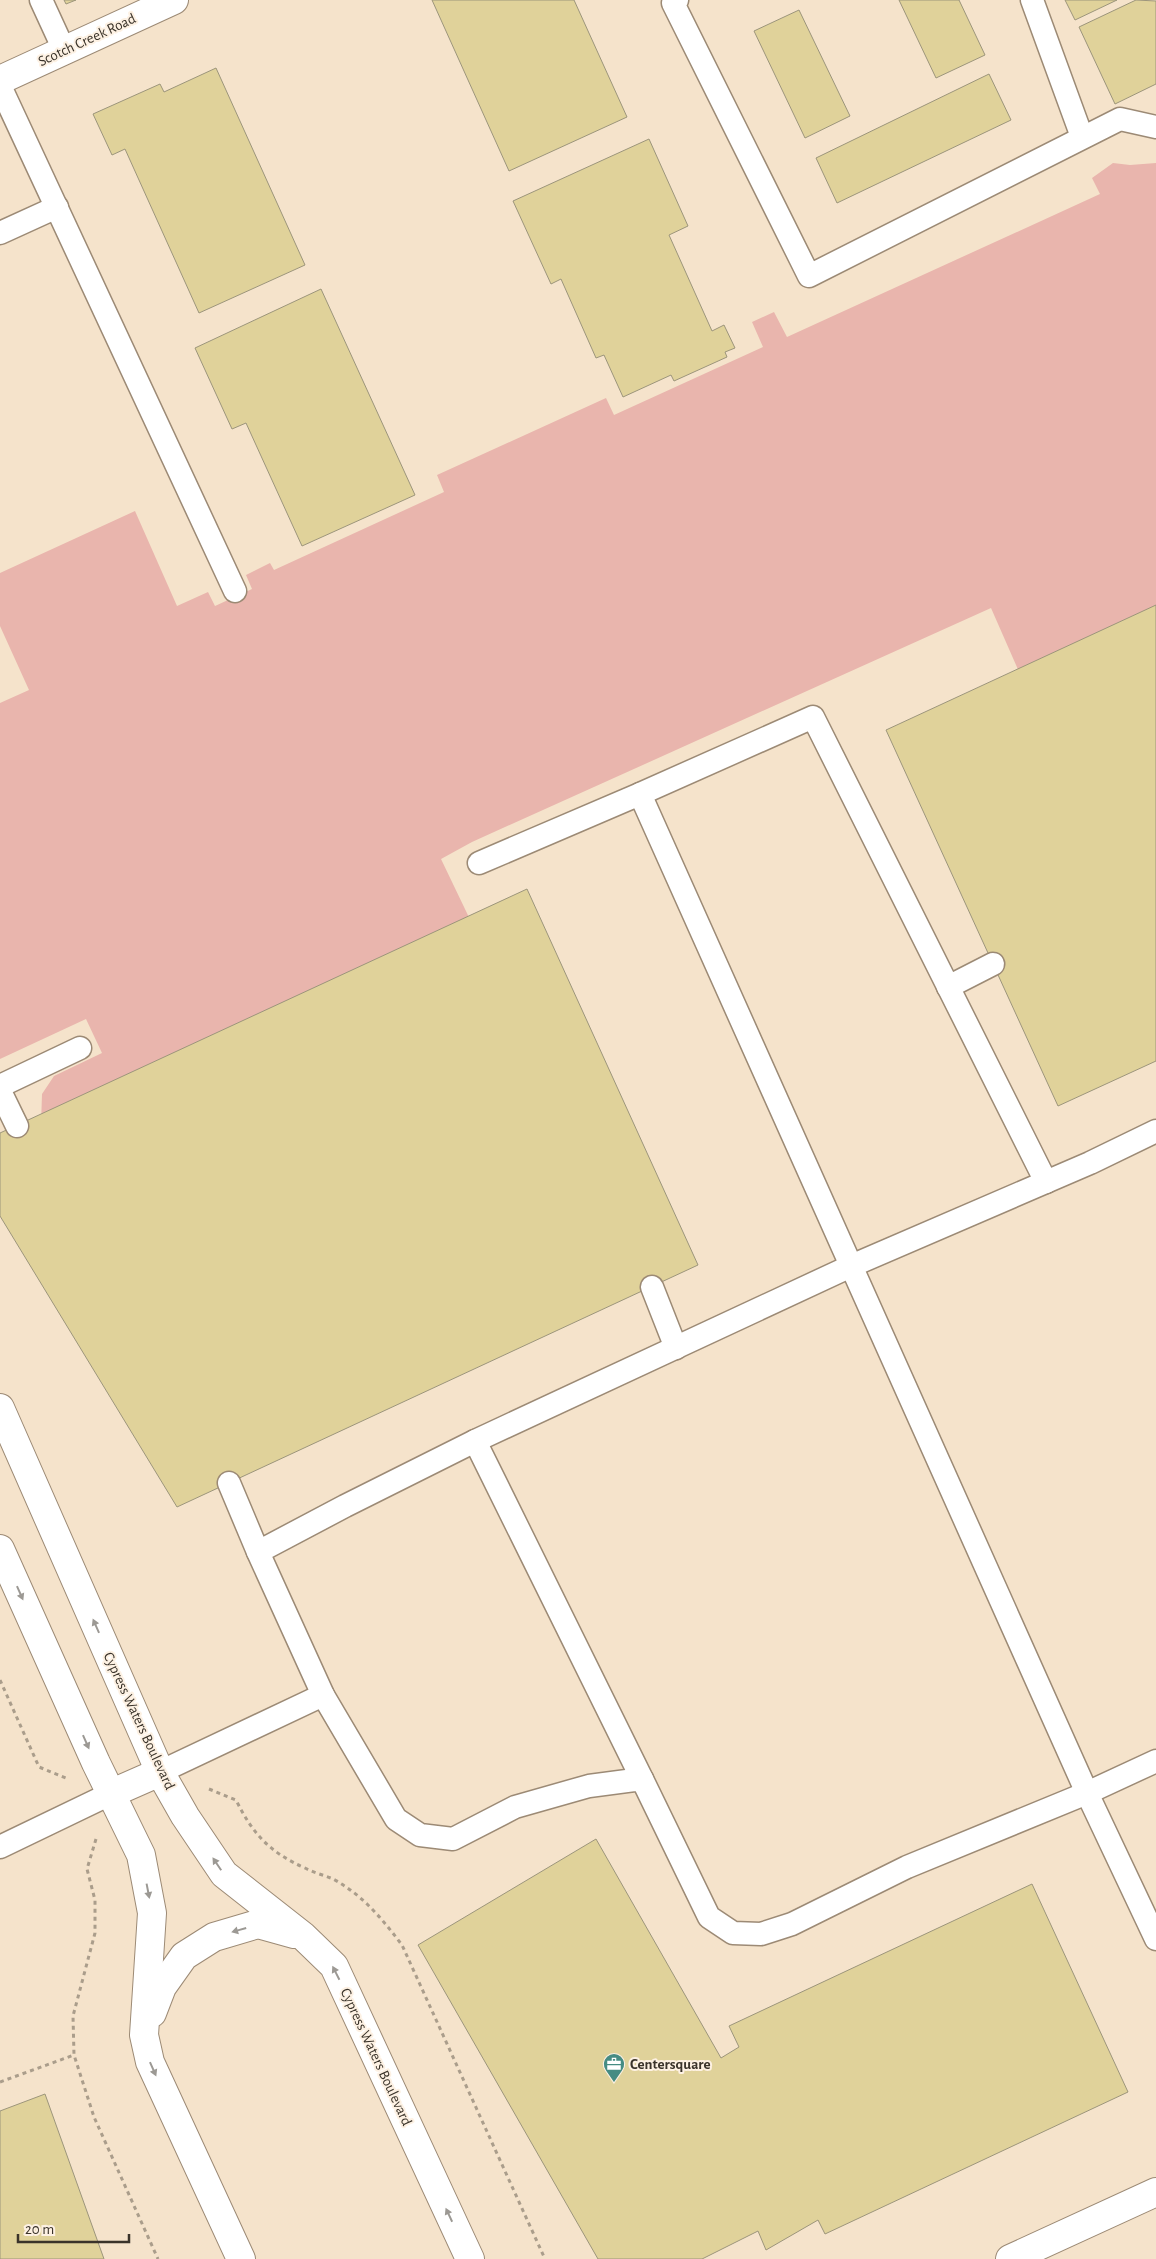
<svg xmlns="http://www.w3.org/2000/svg" width="1156" height="2259" font-family="'Alegreya Sans',sans-serif">
<rect width="100%" height="100%" fill="#f5e3cb"/>
<path fill="#e9b5ad" d="M1113 163 1130 165 1156 163V623L1023 681 991 608 472 842 441 859 476 932 41 1125 42 1094 54 1076 102 1053 86 1019 0 1059V703L29 690 0 626V573L135 511 177 606 208 592 215 606 252 589 246 575 270 563 274 570 444 492 437 475 606 398 614 415 763 347 752 322 774 312 787 337 1100 194 1092 178Z"/>
<g fill="#e0d29a" stroke="#9c957b">
<path d="M64 0H76L66 4Z"/>
<path d="M432 0H574L627 117 509 171Z"/>
<path d="M899 0H959L985 55 936 78Z"/>
<path d="M1065 0H1117L1075 20Z"/>
<path d="M1136 0 1156 1V84L1115 104 1079 27Z"/>
<path d="M799 10 850 116 805 138 754 31Z"/>
<path d="M216 68 305 265 199 313 125 149 112 155 93 114 160 84 164 92Z"/>
<path d="M989 74 1011 120 837 203 816 158Z"/>
<path d="M649 139 688 226 669 235 712 331 724 325 735 348 725 352 727 357 674 381 671 375 623 397 604 355 596 358 561 279 551 284 513 201Z"/>
<path d="M321 289 415 495 302 546 246 423 232 429 195 348Z"/>
<path d="M1156 605V1061L1058 1106 886 730Z"/>
<path d="M527 889 698 1265 177 1507 0 1216V1133Z"/>
<path d="M596 1839 721 2058 739 2047 729 2026 1032 1884 1128 2092 825 2234 818 2220 766 2250 758 2231 702 2259H598L418 1945Z"/>
<path d="M45 2094 104 2259H0V2111Z"/>
</g>
<g fill="none" stroke-linecap="round" stroke-linejoin="round">
<g stroke="#9c8a75" stroke-width="25">
<g id="service">
<path d="M41 0 64 50"/>
<path d="M677 0 673 3 809 276 1120 119 1156 127"/>
<path d="M1032 0 1082 137"/>
<path d="M0 86 235 591"/>
<path d="M0 233 57 207"/>
<path d="M640 794 813 717 1046 1182"/>
<path d="M479 863 640 794 1087 1793 1156 1939"/>
<path d="M948 987 993 964"/>
<path d="M0 1086 80 1048"/>
<path d="M0 1091 17 1126"/>
<path d="M1156 1131 1090 1163 851 1266 475 1441 345 1506 258 1552 323 1695 396 1819 420 1835 453 1839 515 1807 589 1786 642 1779 709 1917 733 1933 761 1934 792 1924 907 1867 1087 1793 1156 1761"/>
<path d="M652 1287 676 1348"/>
<path d="M475 1441 642 1779"/>
<path d="M229 1483 258 1552"/>
<path d="M160 1772 323 1695"/>
<path d="M0 1847 110 1794"/>
</g>
</g>
<g stroke="#9c8a75" stroke-width="30">
<path id="minor" d="M0 80 174 0"/>
</g>
<g stroke="#9c8a75" stroke-width="30">
<g id="tertiary">
<path d="M0 1408 160 1772 185 1816 224 1874 303 1936 334 1966 470 2259"/>
<path d="M0 1549 96 1763 141 1855 152 1913 144 2035 150 2062 241 2259"/>
<path d="M110 1794 160 1772"/>
<path d="M152 2013 162 1987 184 1956 214 1937 258 1924 294 1934"/>
<path d="M1010 2259 1156 2192"/>
</g>
</g>
<g stroke="#aa9d8b" stroke-width="3" stroke-dasharray="4 4" stroke-linecap="butt">
<path d="M0 1680 39 1767 66 1778"/>
<path d="M209 1789 236 1800C253 1834 269 1852 305 1868 314 1873 324 1875 333 1879 363 1895 383 1920 402 1945L545 2259"/>
<path d="M96 1839 87 1869 95 1900V1933L73 2016 74 2055 94 2117 158 2259"/>
<path d="M0 2082 74 2055"/>
</g>
<use href="#service" stroke="#fff" stroke-width="22"/>
<use href="#minor" stroke="#fff" stroke-width="28"/>
<use href="#tertiary" stroke="#fff" stroke-width="28"/>
</g>
<defs><path id="oneway-solid" d="M-6-.8H1V-3.2L6.5 0L1 3.2V.8H-6Z" transform="scale(1.25)"/></defs>
<g fill="#9c9994">
<use href="#oneway-solid" transform="translate(20 1593) rotate(66)"/>
<use href="#oneway-solid" transform="translate(96 1626) rotate(-114)"/>
<use href="#oneway-solid" transform="translate(86 1742) rotate(66)"/>
<use href="#oneway-solid" transform="translate(217 1864) rotate(-124)"/>
<use href="#oneway-solid" transform="translate(148 1891) rotate(79)"/>
<use href="#oneway-solid" transform="translate(239 1930) rotate(164)"/>
<use href="#oneway-solid" transform="translate(336 1973) rotate(-117)"/>
<use href="#oneway-solid" transform="translate(153 2069) rotate(66)"/>
<use href="#oneway-solid" transform="translate(449 2215) rotate(-115)"/>
</g>
<defs>
<g id="office-pin" transform="scale(1.125)"><path d="M0 17L-7.5 6A9.5 9.5 0 1 1 7.5 6Z" fill="#468c83" stroke="#fdf1e3"/><path d="M-6-3h4V-5.5h4V-3h4V5H-6ZM-1-4.5V-3h2v-1.5ZM-6 0V1H6V0Z" fill="#fff"/></g>
</defs>
<g fill-rule="evenodd">
<use href="#office-pin" x="614" y="2064"/>
</g>
<g text-anchor="middle" dominant-baseline="central" stroke-width="4" stroke-linejoin="round" paint-order="stroke">
<g font-size="15" fill="#3a332a" stroke="#fdf1e3">
<text transform="translate(87 40) rotate(-25)">Scotch Creek Road</text>
<text transform="translate(139 1721) rotate(65)">Cypress Waters Boulevard</text>
<text transform="translate(376 2057) rotate(65)">Cypress Waters Boulevard</text>
</g>
<g font-size="15" font-weight="bold" fill="#3a332a" stroke="#fdf1e3" text-anchor="start">
<text x="630" y="2064">Centersquare</text>
</g>
</g>
<path d="M18 2234v8h111v-8" fill="none" stroke="#3a332a" stroke-width="2.5"/>
<text x="25" y="2234" font-size="15" fill="#3a332a" stroke="#fdf1e3" stroke-width="4" paint-order="stroke">20 m</text>
</svg>
